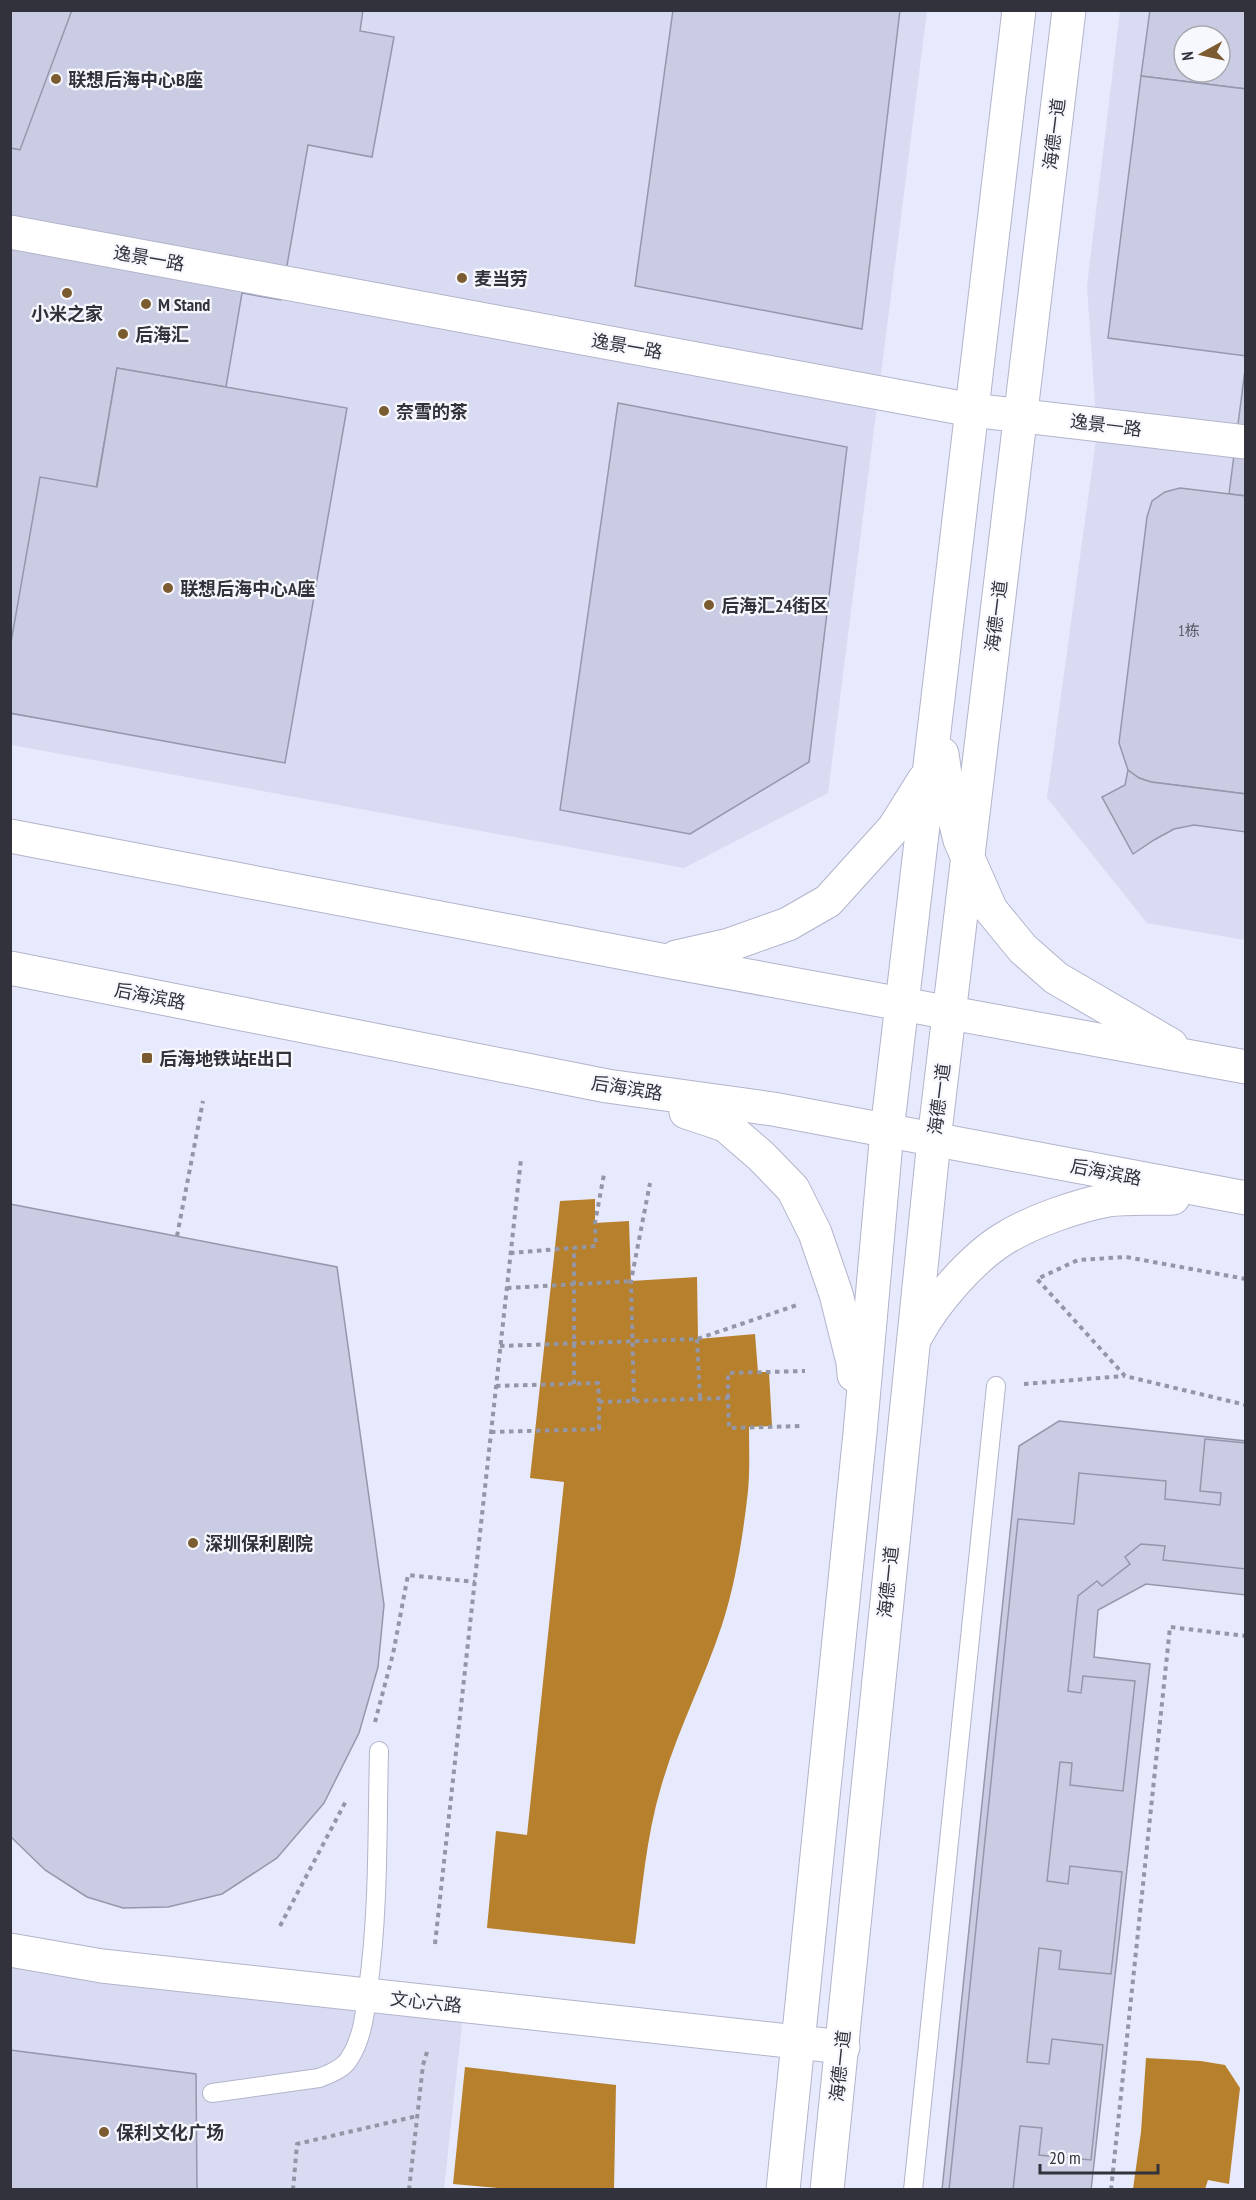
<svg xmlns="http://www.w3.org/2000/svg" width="1256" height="2200" font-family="'PT Sans Narrow','Noto Sans SC',sans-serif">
<rect width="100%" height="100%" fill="#e7e9fd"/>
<g fill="#d9dbf3" fill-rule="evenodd">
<path d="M10 11H927L828 793 684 868 11 745Z"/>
<path d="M1120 11H1245V940L1147 923 1047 798 1097 433 1087 286ZM1184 36H1220V72H1184Z"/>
<path d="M10 1950 464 2006 444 2189H11Z"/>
</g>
<g fill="#b7802c">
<path d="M595 1199V1223L629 1221 631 1281 697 1277 698 1339 755 1334 758 1372H769L772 1426 749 1427C749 1448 750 1470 748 1491 743 1535 736 1582 722 1625 704 1680 677 1731 661 1787 646 1837 642 1892 635 1944L487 1928 496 1831 527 1835 564 1482 530 1478 560 1201Z"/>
<path d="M1146 2058 1201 2061 1225 2065 1240 2088 1229 2184 1208 2180 1205 2189H1133L1141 2132Z"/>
<path d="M465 2067 616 2085 614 2189 498 2190V2188L453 2184Z"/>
</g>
<g fill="#c9cce3" stroke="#9597ad" stroke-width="1.5" fill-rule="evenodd">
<path d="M10 10H128L71 160 10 148Z"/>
<path d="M72 10H363L360 31 394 37 372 157 308 145 281 300 242 293 226 387 117 368 56 721 10 713V148L20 150Z"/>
<path d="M673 10H900L862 329 635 286Z"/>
<path d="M1150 10H1246V89L1141 76ZM1184 36H1220V72H1184Z"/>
<path d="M1141 76 1246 89V356L1108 338Z"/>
<path d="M1246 362V496L1229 494Z"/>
<path d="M117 368 347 408 285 763 10 713V648L40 477 97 487Z"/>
<path d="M618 403 847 447 809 762 690 834 560 810Z"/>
<path d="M1180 488 1246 496V794L1151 782 1139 778 1128 770 1119 743 1147 517 1152 501 1165 492Z"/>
<path d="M1128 770 1139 778 1151 782 1246 794V832L1194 825 1174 829 1154 840 1133 854 1102 797 1125 785Z"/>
<path d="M10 1204 337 1267 384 1605 378 1667 359 1733 324 1803 277 1858 222 1894 168 1907 123 1908 87 1897 45 1870 10 1836Z"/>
<path d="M1059 1421 1246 1441V1595L1146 1584 1098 1610 1094 1657 1150 1664 1091 2190H942L1019 1446Z"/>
<path d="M1205 1439 1246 1443V1569L1163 1560 1165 1546 1141 1544 1125 1557 1130 1564 1102 1586 1097 1581 1078 1596 1068 1691 1081 1693 1083 1676 1135 1681 1123 1791 1070 1785 1072 1763 1060 1762 1047 1881 1068 1884 1070 1866 1122 1872 1111 1974 1059 1969 1061 1951 1039 1948 1027 2062 1049 2064 1052 2039 1103 2045 1091 2160 1039 2155 1042 2128 1020 2126 1013 2190H949L1018 1519 1074 1524 1079 1473 1166 1481 1165 1499 1220 1505 1221 1493 1200 1491Z"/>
<path d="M10 2050 196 2074 197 2190H10Z"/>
</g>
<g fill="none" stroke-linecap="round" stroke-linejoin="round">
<g stroke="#b2b4cb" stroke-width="20">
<g id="lane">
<path d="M212 2093 319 2078C330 2074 343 2069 349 2059 363 2038 365 2012 368 1989 379 1910 377 1830 379 1751"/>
<path d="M913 2190 996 1386"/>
</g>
</g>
<g stroke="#b2b4cb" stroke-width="35">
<g id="street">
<path d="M10 232 972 410 1246 442"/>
<path d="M10 1950 102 1966 843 2047"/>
</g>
</g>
<g stroke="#b2b4cb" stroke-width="35">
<g id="secondary">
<path d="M942 754 947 788 960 840 991 910 1023 949 1056 978 1171 1045"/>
<path d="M10 836 661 960 1246 1067"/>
<path d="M676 957 729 945 788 924 828 901 894 828 924 780"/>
<path d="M10 968 607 1086 773 1109 1246 1198"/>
<path d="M686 1112 725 1125 761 1156 793 1189 815 1233 836 1294 853 1362 854 1375"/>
<path d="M916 1336C934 1302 972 1258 1005 1238 1033 1221 1076 1206 1108 1200 1129 1197 1152 1199 1173 1198"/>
<path d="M783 2190 860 1433 887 1131 1019 10"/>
<path d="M827 2190 934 1140 1069 10"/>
</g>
</g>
<g stroke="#9496a5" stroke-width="4" stroke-dasharray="4.5 4.5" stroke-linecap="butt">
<path d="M177 1236 203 1101"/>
<path d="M510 1253 596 1246 595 1223 604 1174"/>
<path d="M1246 1279 1126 1257 1078 1260 1037 1279 1125 1376 1246 1405"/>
<path d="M507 1288 631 1281"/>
<path d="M697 1339 700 1399"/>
<path d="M500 1346 697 1339 800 1304"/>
<path d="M574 1384V1248"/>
<path d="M1024 1384 1124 1376"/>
<path d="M496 1386 598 1383 599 1402"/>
<path d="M728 1398V1373L805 1371"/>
<path d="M634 1401 631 1281 650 1183"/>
<path d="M491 1432 599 1429V1402L728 1398 729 1428 800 1426"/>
<path d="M375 1722 393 1654 408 1575 475 1582"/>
<path d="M280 1926 347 1799"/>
<path d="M435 1944 521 1159"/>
<path d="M293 2190 297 2144 417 2116"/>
<path d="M409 2190 423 2065 427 2052"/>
<path d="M1111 2190 1170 1627 1246 1636"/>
</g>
<use href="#lane" stroke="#fff" stroke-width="18"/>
<use href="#street" stroke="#fff" stroke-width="33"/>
<use href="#secondary" stroke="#fff" stroke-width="33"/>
</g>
<g fill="#7b5c31" stroke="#f7f8fd" stroke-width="2">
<circle cx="56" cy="79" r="6"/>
<circle cx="462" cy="278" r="6"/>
<circle cx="67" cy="293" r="6"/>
<circle cx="146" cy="304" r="6"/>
<circle cx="123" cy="334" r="6"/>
<circle cx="384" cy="411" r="6"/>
<circle cx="168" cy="588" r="6"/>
<circle cx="709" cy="605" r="6"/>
<rect x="141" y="1052" width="12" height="12" rx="3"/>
<circle cx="193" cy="1543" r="6"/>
<circle cx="104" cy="2132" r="6"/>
</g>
<g text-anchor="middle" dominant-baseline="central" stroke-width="4.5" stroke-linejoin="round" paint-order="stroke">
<g font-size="15" fill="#575865">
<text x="1189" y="630">1栋</text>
</g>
<g font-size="18" font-weight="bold" fill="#31323b" stroke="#f7f8fd" text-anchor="start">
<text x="68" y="79">联想后海中心B座</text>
<text x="474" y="278">麦当劳</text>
<text x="158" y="304">M Stand</text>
<text x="67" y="313" text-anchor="middle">小米之家</text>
<text x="135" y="334">后海汇</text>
<text x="396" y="411">奈雪的茶</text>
<text x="180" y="588">联想后海中心A座</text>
<text x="721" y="605">后海汇24街区</text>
<text x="159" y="1058">后海地铁站E出口</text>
<text x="205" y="1543">深圳保利剧院</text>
<text x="116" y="2132">保利文化广场</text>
</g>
<g font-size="18" fill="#31323b" stroke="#f7f8fd">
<text transform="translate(1054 134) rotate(-83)">海德一道</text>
<text transform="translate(149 258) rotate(10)">逸景一路</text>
<text transform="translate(627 346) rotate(10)">逸景一路</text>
<text transform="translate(1106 425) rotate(7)">逸景一路</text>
<text transform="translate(996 616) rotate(-83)">海德一道</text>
<text transform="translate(150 996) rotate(11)">后海滨路</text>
<text transform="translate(627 1088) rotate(9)">后海滨路</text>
<text transform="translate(939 1099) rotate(-83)">海德一道</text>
<text transform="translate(1106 1172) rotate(11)">后海滨路</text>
<text transform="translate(888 1582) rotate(-84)">海德一道</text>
<text transform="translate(426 2002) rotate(6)">文心六路</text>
<text transform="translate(840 2066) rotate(-84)">海德一道</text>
</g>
</g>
<rect width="1256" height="2200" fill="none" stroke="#31323b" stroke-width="24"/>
<g transform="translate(1202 54) rotate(262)"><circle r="28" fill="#f7f8fd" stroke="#a8a9af" stroke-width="1.5"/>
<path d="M0-4.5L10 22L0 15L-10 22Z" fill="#7b5c31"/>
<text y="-9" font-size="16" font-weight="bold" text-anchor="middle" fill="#31323b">N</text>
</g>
<path d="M1040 2164v9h118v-9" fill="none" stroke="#31323b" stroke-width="3"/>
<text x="1049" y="2164" font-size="18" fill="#31323b" stroke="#f7f8fd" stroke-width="4.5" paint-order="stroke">20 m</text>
</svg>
